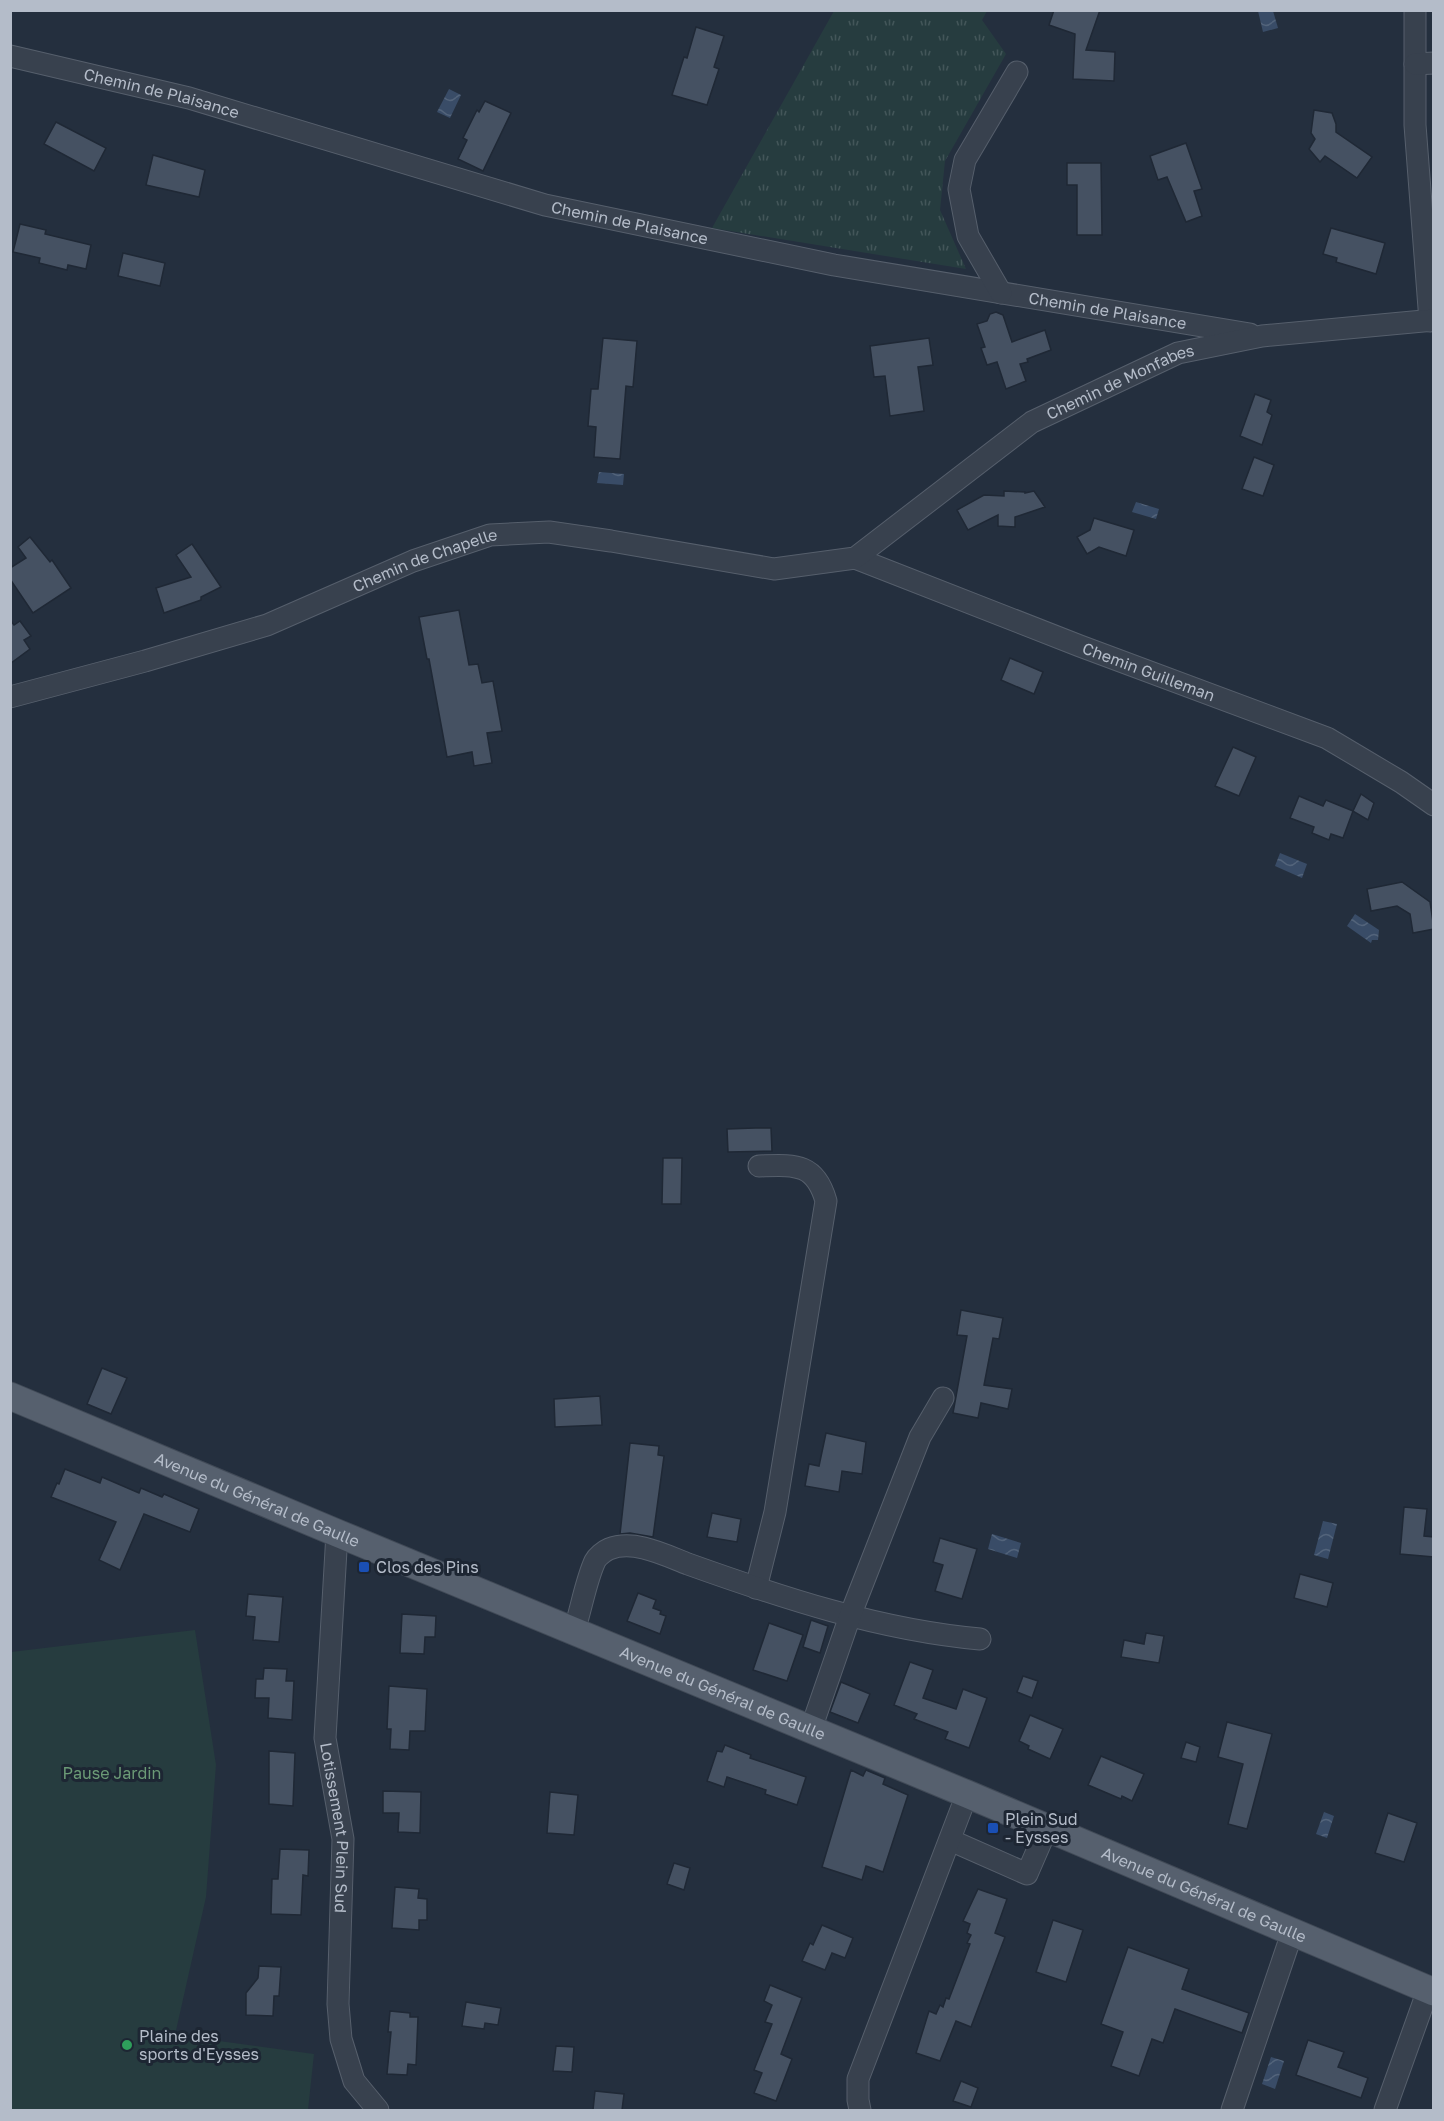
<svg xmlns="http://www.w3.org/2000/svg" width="1444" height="2121" font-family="'Golos Text',sans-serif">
<defs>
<pattern id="grass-tufts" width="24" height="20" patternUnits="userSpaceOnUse" patternTransform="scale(1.5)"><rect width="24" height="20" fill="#263c3f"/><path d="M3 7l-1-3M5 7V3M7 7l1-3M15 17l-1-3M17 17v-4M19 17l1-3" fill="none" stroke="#435659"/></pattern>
<pattern id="water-waves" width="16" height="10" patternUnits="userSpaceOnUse" patternTransform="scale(1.5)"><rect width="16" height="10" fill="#394c67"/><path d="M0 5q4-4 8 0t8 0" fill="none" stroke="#53647b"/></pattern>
</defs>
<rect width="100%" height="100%" fill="#242f3e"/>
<path fill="url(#grass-tufts)" d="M834 11H987L982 20 1006 54 945 161 940 210 966 269 712 228Z"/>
<path fill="#263c3f" d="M195 1630 216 1765 206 1897 175 2035 314 2054 308 2110H11V1652Z"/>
<g fill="url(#water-waves)">
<path d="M1258 11H1273L1278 28 1263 32Z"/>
<path d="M449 89 461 95 450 118 437 112Z"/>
<path d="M599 472 624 474 623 485 597 483Z"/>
<path d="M1136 502 1159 509 1156 519 1132 512Z"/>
<path d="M1280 853 1307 864 1302 878 1275 866Z"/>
<path d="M1355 914 1379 930 1378 940H1372L1371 943 1347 926Z"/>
<path d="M1323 1521 1337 1524 1328 1559 1314 1555Z"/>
<path d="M992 1534 1021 1543 1017 1558 988 1549Z"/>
<path d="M1324 1812 1334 1816 1327 1838 1316 1834Z"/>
<path d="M1271 2057 1284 2061 1275 2089 1262 2084Z"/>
</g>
<g fill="#455162" stroke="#1f2835" stroke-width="1.5">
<path d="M1054 10H1100L1086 50 1115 52 1114 81 1073 79 1075 34 1049 25Z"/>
<path d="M696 27 724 36 714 67 719 69 707 105 672 95 684 57 687 58Z"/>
<path d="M485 101 511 113 483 171 458 159 467 140 463 138 477 110 479 112Z"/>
<path d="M1314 110 1332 113 1336 124V132L1372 157 1357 178 1325 156 1320 162 1309 149 1315 139 1311 133Z"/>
<path d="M56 122 106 148 94 171 44 144Z"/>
<path d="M1186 143 1202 189 1194 191 1202 216 1186 222 1167 177 1158 180 1150 156Z"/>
<path d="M153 155 205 170 199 197 146 185Z"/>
<path d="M1067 163H1101L1102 235H1077V185H1067Z"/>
<path d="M20 224 46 230 45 234 91 245 86 269 68 265 67 270 39 263 40 258 13 252Z"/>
<path d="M1331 228 1385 243 1376 274 1336 262 1337 258 1323 254Z"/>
<path d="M123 253 165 263 160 286 118 276Z"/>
<path d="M996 312 1003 315 1012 342 1045 330 1051 350 1027 359 1028 362 1020 364 1026 381 1006 389 997 362 987 365 981 348 985 347 977 324 987 321 990 314Z"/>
<path d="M603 338 637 341 633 387 626 386 620 459 594 457 596 427 588 426 591 389H598Z"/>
<path d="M929 338 933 365 918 367 924 411 890 416 885 376 874 377 870 346Z"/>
<path d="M1255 394 1271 400 1267 412 1272 415 1262 445 1240 436Z"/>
<path d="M1254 457 1274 465 1263 496 1242 489Z"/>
<path d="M1004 491 1025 492V493L1034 491 1045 507 1015 517V527L998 526V515L968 530 957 510 984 495 1004 496Z"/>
<path d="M1094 518 1134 530 1126 556 1099 547 1087 554 1077 537 1090 530Z"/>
<path d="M30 537 50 562 52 560 71 588 33 613 10 579V568L26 558 18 547Z"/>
<path d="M192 544 221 587 201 597V600L164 613 156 588 191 577 176 555Z"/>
<path d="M459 610 469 665 478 664 482 683 493 681 502 731 487 733 492 763 474 766 472 752 447 757 429 659H427L419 617Z"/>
<path d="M11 621 14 625 20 621 31 636 24 640 30 649 11 663Z"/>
<path d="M1010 658 1043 672 1034 694 1001 680Z"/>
<path d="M1233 747 1256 757 1239 796 1215 786Z"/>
<path d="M1361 794 1374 803 1368 820 1353 811 1343 838 1331 834 1329 840 1312 833 1314 827 1290 818 1299 796 1323 806 1326 800 1353 811Z"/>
<path d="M1402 882 1430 902 1434 929 1413 933 1410 914 1397 906 1371 911 1367 889Z"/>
<path d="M755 1128H771L772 1151 728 1152 727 1129Z"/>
<path d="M663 1158H682L681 1204H662Z"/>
<path d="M961 1310 1003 1318 999 1339 993 1338 984 1385 1012 1389 1008 1409 981 1403 978 1418 953 1413 967 1336 957 1335Z"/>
<path d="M102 1368 127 1378 111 1414 87 1404Z"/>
<path d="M600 1396 602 1425 555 1427 554 1399Z"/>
<path d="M826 1433 866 1442 862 1474 842 1471 839 1492 805 1486 809 1464 819 1466Z"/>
<path d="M630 1443 659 1446 658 1455 664 1456 653 1537 630 1533 620 1534Z"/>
<path d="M65 1469 100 1483 102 1477 139 1493 141 1488 162 1497 164 1494 199 1509 190 1532 144 1514 120 1570 99 1560 116 1522 51 1497 57 1483 59 1484Z"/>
<path d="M1404 1507 1427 1509 1424 1536 1434 1537V1557L1400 1554Z"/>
<path d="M712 1513 741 1519 737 1542 707 1537Z"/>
<path d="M940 1538 977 1549 962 1599 935 1591 943 1565 933 1562Z"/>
<path d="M1300 1574 1333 1583 1327 1607 1294 1598Z"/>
<path d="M638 1593 656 1600 653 1608 661 1611 660 1614 666 1616 660 1634 627 1621Z"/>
<path d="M248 1594 283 1597 279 1642 253 1640 255 1617 246 1616Z"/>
<path d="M402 1614 436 1616 435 1637H425L424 1654 400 1653Z"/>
<path d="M811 1620 828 1626 820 1653 803 1647Z"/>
<path d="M769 1623 803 1635 787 1681 753 1670Z"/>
<path d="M1146 1633 1164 1636 1159 1663 1121 1657 1124 1640 1144 1644Z"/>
<path d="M910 1662 933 1670 923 1698 956 1709 963 1689 987 1698 969 1748 945 1739 948 1732 914 1719 917 1714 894 1705Z"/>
<path d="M264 1668 287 1669 286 1681H294L292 1720 268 1718 269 1698H255L256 1679H263Z"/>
<path d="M1023 1676 1038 1681 1032 1698 1017 1692Z"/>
<path d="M841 1682 870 1694 858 1723 830 1712Z"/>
<path d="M389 1686 427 1689 425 1731H410L409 1750 390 1749 391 1729H387Z"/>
<path d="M1030 1715 1063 1729 1050 1759 1028 1749 1029 1746 1019 1741Z"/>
<path d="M1227 1722 1272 1734 1247 1829 1228 1824 1243 1764 1218 1757Z"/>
<path d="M1186 1742 1200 1747 1196 1762 1181 1758Z"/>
<path d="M725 1745 751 1755 750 1758 806 1777 797 1805 765 1794 766 1790 727 1777 724 1787 707 1781 717 1751 722 1752Z"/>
<path d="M269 1751 295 1753 293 1806 269 1804Z"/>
<path d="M1101 1756 1144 1774 1132 1801 1122 1796 1121 1799 1088 1785Z"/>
<path d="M851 1770 863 1776 866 1770 885 1778 883 1784 908 1795 883 1872 866 1866 862 1880 822 1867Z"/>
<path d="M383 1791 421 1792 420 1833 398 1832 399 1813H383Z"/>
<path d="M550 1792 578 1795 574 1835 547 1833Z"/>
<path d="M1388 1813 1417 1823 1404 1862 1375 1853Z"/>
<path d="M280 1849 309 1850 308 1876 303 1875 301 1915 271 1914 272 1879H278Z"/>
<path d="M674 1863 690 1868 684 1890 667 1884Z"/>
<path d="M395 1887 419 1889 418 1898 427 1899V1920H419V1930L392 1928Z"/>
<path d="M978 1889 1007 1899 995 1933 1005 1937 971 2027 956 2021 940 2061 916 2053 929 2011 936 2014 940 2005 943 2007 946 1998 949 1999 970 1944 967 1943 971 1935 967 1933 970 1924 963 1921Z"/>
<path d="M1053 1920 1083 1930 1066 1982 1036 1972Z"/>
<path d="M822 1925 853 1938 845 1958 832 1953 825 1970 802 1961 810 1943 813 1945Z"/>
<path d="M1128 1947 1189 1969 1182 1989 1249 2013 1242 2033 1175 2009 1163 2043 1152 2039 1139 2076 1111 2066 1123 2032 1101 2024Z"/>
<path d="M259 1966 281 1967 279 1996H274L273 2016 246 2015V1993L258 1978Z"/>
<path d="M770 1985 802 1998 781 2054 792 2059 776 2101 754 2093 762 2073 754 2070 772 2024 765 2022 772 2005 764 2001Z"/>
<path d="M466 2002 501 2008 498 2025 485 2023 484 2029 462 2026Z"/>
<path d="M390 2011 410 2013V2017H418L416 2065 408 2064 407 2075 387 2074 391 2032H388Z"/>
<path d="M1308 2040 1344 2052 1338 2067 1368 2078 1361 2098 1296 2075Z"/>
<path d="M556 2046 574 2047 572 2072 553 2071Z"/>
<path d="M961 2081 978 2088 971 2107 953 2101Z"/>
<path d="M595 2091 624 2094 622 2110H593Z"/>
</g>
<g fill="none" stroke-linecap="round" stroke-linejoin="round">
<g stroke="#565f6c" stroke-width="23">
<g id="minor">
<path d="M1415 10V125L1430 321"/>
<path id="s1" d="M10 56 189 98 545 205 834 265 1250 334"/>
<path d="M1415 64 1434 63"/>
<path d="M1001 293 968 236 959 189 965 160 1017 72"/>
<path id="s2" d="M855 558 1080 646 1327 738 1401 782 1434 805"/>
<path id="s3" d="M10 697 145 661 267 625 413 561 490 535 549 532 611 541 774 569 855 558 1032 422 1178 353 1262 336 1434 320"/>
<path id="s4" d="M337 1533 325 1738 343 1839 338 2004 341 2039 354 2081 378 2110"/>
<path d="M756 1588 775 1512 826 1201C815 1162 794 1165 759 1166"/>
<path d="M574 1631C581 1610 586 1580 595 1561 597 1557 604 1551 609 1549 634 1539 665 1555 688 1564 783 1598 880 1630 980 1639"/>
<path d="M811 1729 850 1616 920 1437 943 1398"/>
<path d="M950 1840 1027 1874 1047 1828"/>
<path d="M860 2110 858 2100V2079L967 1794"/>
<path d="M1232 2110 1292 1933"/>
<path d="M1385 2110 1428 1990"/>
</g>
</g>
<g stroke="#414a57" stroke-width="29">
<g id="major">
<path id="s5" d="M10 1396 337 1533 967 1794 1434 1992"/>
</g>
</g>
<use href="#minor" stroke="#38414e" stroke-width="21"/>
<use href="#major" stroke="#56606e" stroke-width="27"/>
</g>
<g fill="#1a4fb4" stroke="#1d2633" stroke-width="2">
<rect x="358" y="1561" width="12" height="12" rx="3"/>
<rect x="987" y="1822" width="12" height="12" rx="3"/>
</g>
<circle fill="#2e9e5b" stroke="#1d2633" stroke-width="2" cx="127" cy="2045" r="6"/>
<g text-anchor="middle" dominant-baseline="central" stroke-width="6" stroke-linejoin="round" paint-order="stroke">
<g font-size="16" fill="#b4bcc9" stroke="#1d2633">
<text stroke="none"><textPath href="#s1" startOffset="156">Chemin de Plaisance</textPath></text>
<text stroke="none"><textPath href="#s1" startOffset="642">Chemin de Plaisance</textPath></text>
<text stroke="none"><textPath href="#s1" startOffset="1128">Chemin de Plaisance</textPath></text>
<text stroke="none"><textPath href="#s3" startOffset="1197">Chemin de Monfabes</textPath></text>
<text stroke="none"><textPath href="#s3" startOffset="438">Chemin de Chapelle</textPath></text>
<text stroke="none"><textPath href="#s2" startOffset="315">Chemin Guilleman</textPath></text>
<text stroke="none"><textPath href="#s5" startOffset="268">Avenue du Général de Gaulle</textPath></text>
<text stroke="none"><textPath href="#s5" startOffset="772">Avenue du Général de Gaulle</textPath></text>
<text stroke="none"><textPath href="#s4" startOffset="296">Lotissement Plein Sud</textPath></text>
<text stroke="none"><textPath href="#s5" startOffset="1294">Avenue du Général de Gaulle</textPath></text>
</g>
<g font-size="16" fill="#b4bcc9" stroke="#1d2633" text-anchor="start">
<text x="376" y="1567">Clos des Pins</text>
<text x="1005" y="1819">Plein Sud<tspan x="1005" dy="18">- Eysses</tspan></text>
<text x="139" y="2036">Plaine des<tspan x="139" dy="18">sports d'Eysses</tspan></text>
</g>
<g font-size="16" fill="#6b9a76" stroke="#1d2633">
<text x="112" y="1773">Pause Jardin</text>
</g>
</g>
<rect width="1444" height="2121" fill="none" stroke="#b4bcc9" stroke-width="24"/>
</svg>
